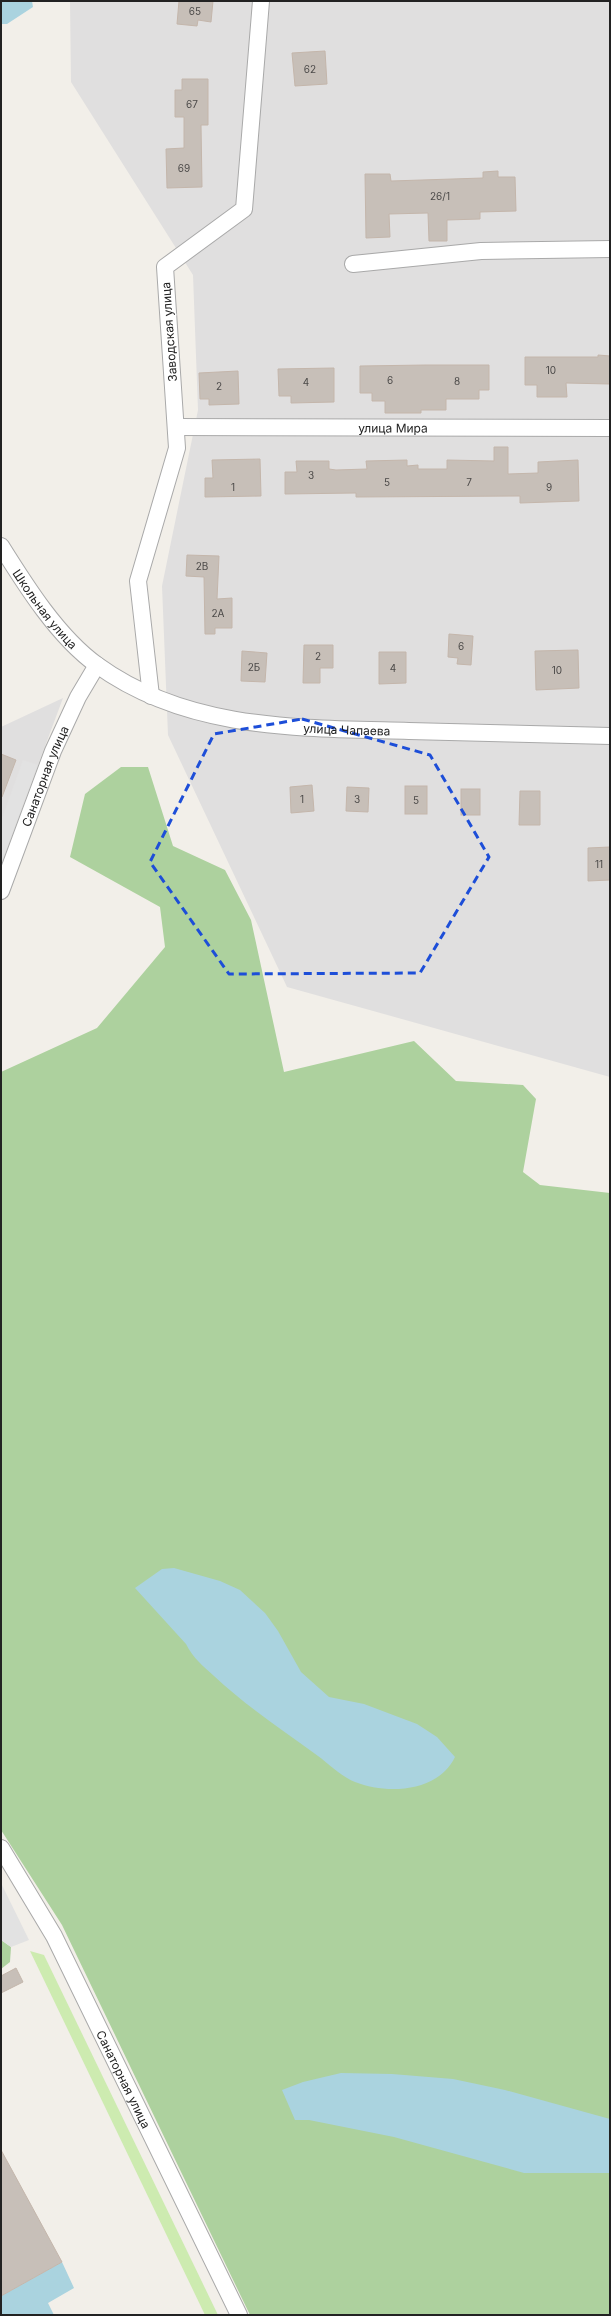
<svg xmlns="http://www.w3.org/2000/svg" width="611" height="2316" font-family="Inter,sans-serif">
<rect width="100%" height="100%" fill="#f2efe9"/>
<g fill="#e0dfdf">
<path d="M70 1H610V1077L287 987 168 735 162 586 198 410 193 275 71 82Z"/>
<path d="M63 698 38 765 1 865V727Z"/>
</g>
<path fill="#cdebb0" d="M30 1951 44 1955 218 2315H205Z"/>
<g fill="#add19e">
<path d="M121 767H148L173 846 225 870 251 920 284 1072 414 1041 456 1081 523 1085 536 1099 523 1172 540 1185 610 1193V2315H250L62 1925 1 1830V1072L97 1028 165 947 160 907 70 857 85 794Z"/>
<path d="M1 1940 11 1947 10 1962 1 1969Z"/>
</g>
<g fill="#e2e2e2">
<path d="M23 760 38 765 1 865V821Z"/>
<path d="M1 1883 29 1940 11 1947 1 1940Z"/>
</g>
<g fill="#aad3df">
<path d="M1 1H32L33 7 7 24H1Z"/>
<path d="M174 1568 220 1581 240 1590 265 1613 278 1631 301 1672 329 1697 364 1704 417 1724 437 1737 455 1757C438 1792 388 1795 355 1782 342 1777 329 1764 318 1756 282 1730 246 1706 214 1676 203 1666 193 1658 186 1644L135 1588 162 1569Z"/>
<path d="M341 2073 392 2074 453 2079 505 2090 610 2119V2173H524L394 2137 309 2120H295L282 2090 303 2082Z"/>
<path d="M62 2262 74 2288 48 2303 54 2315H1V2296Z"/>
</g>
<g fill="#c7bfb8" stroke="#c4b6ab">
<path d="M179 1H213L211 22 198 20 197 26 177 24Z"/>
<path d="M325 51 327 84 295 86 292 53Z"/>
<path d="M182 79H208V125H201L202 187 167 188 166 149 184 148V117H175V90H182Z"/>
<path d="M498 171V177H515L516 211 480 212V219L447 220V241H429L428 213 389 214 390 237 366 238 365 174H390L391 181 483 178V172Z"/>
<path d="M598 355 610 356V384L566 383 567 397H537V385H525V357H598Z"/>
<path d="M426 365H489V390H479V399H446V410H421V413H385V401H372V393H360V366Z"/>
<path d="M334 368V402L291 403V396H279L278 369Z"/>
<path d="M238 371 239 404 209 405V399H200L199 373Z"/>
<path d="M494 447H508V474L538 473V462L578 460 579 501 520 503V496L356 497V493L285 494V472H297L296 461H329V469L336 470 367 469 366 461 407 460V466L418 465V469H447V460L494 461Z"/>
<path d="M260 459 261 496 205 497V478H213L212 460Z"/>
<path d="M187 555 219 556 217 599 232 598V628H215V634H205L204 577 186 576Z"/>
<path d="M449 634 473 636 471 665 457 664 458 658 448 657Z"/>
<path d="M304 645H333V668H320V683H303Z"/>
<path d="M578 650 579 688 536 690 535 651Z"/>
<path d="M242 651 267 653 265 682 241 681Z"/>
<path d="M379 652H406V683L379 684Z"/>
<path d="M1 754 16 760 2 797H1Z"/>
<path d="M312 785 314 811 291 813 290 787Z"/>
<rect x="405" y="786" width="22" height="28"/>
<path d="M347 787 369 788 368 812 346 811Z"/>
<rect x="461" y="789" width="19" height="26"/>
<path d="M520 791H540V825H519Z"/>
<path d="M610 847V880L588 881V848Z"/>
<path d="M16 1968 23 1982 1 1993V1976Z"/>
<path d="M1 2150 62 2262 1 2296Z"/>
</g>
<g fill="none" stroke-linecap="round" stroke-linejoin="round">
<g stroke="#a9a9a9" stroke-width="18">
<g id="street">
<path d="M353 264 481 251 610 249"/>
<path id="s1" d="M176 427 610 428"/>
<path id="s2" d="M1 546C26 586 58 637 97 665 188 731 301 728 409 731 476 733 543 734 610 736"/>
<path d="M151 696 138 581 177 448 165 267 244 209 261 1"/>
<path id="s3" d="M1 891 53 751 78 697 97 665"/>
<path id="s4" d="M1 1848 54 1936 239 2315"/>
</g>
</g>
<use href="#street" stroke="#fff" stroke-width="16"/>
</g>
<path fill="none" stroke="#1d4ed8" stroke-width="3" stroke-dasharray="8 5" stroke-linejoin="round" d="M302 719 430 755 489 857 420 973 229 974 150 862 214 734Z"/>
<g text-anchor="middle" dominant-baseline="central" stroke-width="3" stroke-linejoin="round" paint-order="stroke">
<g font-size="10" fill="#4b4948">
<text x="195" y="11">65</text>
<text x="310" y="69">62</text>
<text x="192" y="104">67</text>
<text x="184" y="168">69</text>
<text x="440" y="196">26/1</text>
<text x="551" y="370">10</text>
<text x="390" y="380">6</text>
<text x="457" y="381">8</text>
<text x="306" y="382">4</text>
<text x="219" y="386">2</text>
<text x="311" y="475">3</text>
<text x="387" y="482">5</text>
<text x="469" y="482">7</text>
<text x="233" y="487">1</text>
<text x="549" y="487">9</text>
<text x="202" y="566">2В</text>
<text x="218" y="613">2А</text>
<text x="461" y="646">6</text>
<text x="318" y="656">2</text>
<text x="254" y="667">2Б</text>
<text x="393" y="668">4</text>
<text x="557" y="670">10</text>
<text x="302" y="799">1</text>
<text x="357" y="799">3</text>
<text x="416" y="800">5</text>
<text x="599" y="864">11</text>
</g>
<g font-size="12" fill="#222" stroke="#fff">
<text transform="translate(169 332) rotate(-94)">Заводская улица</text>
<text stroke="none"><textPath href="#s1" startOffset="217">улица Мира</textPath></text>
<text stroke="none"><textPath href="#s2" startOffset="77">Школьная улица</textPath></text>
<text stroke="none"><textPath href="#s2" startOffset="416">улица Чапаева</textPath></text>
<text stroke="none"><textPath href="#s3" startOffset="123">Санаторная улица</textPath></text>
<text stroke="none"><textPath href="#s4" startOffset="262">Санаторная улица</textPath></text>
</g>
</g>
<rect width="611" height="2316" fill="none" stroke="#222222" stroke-width="4"/>
</svg>
